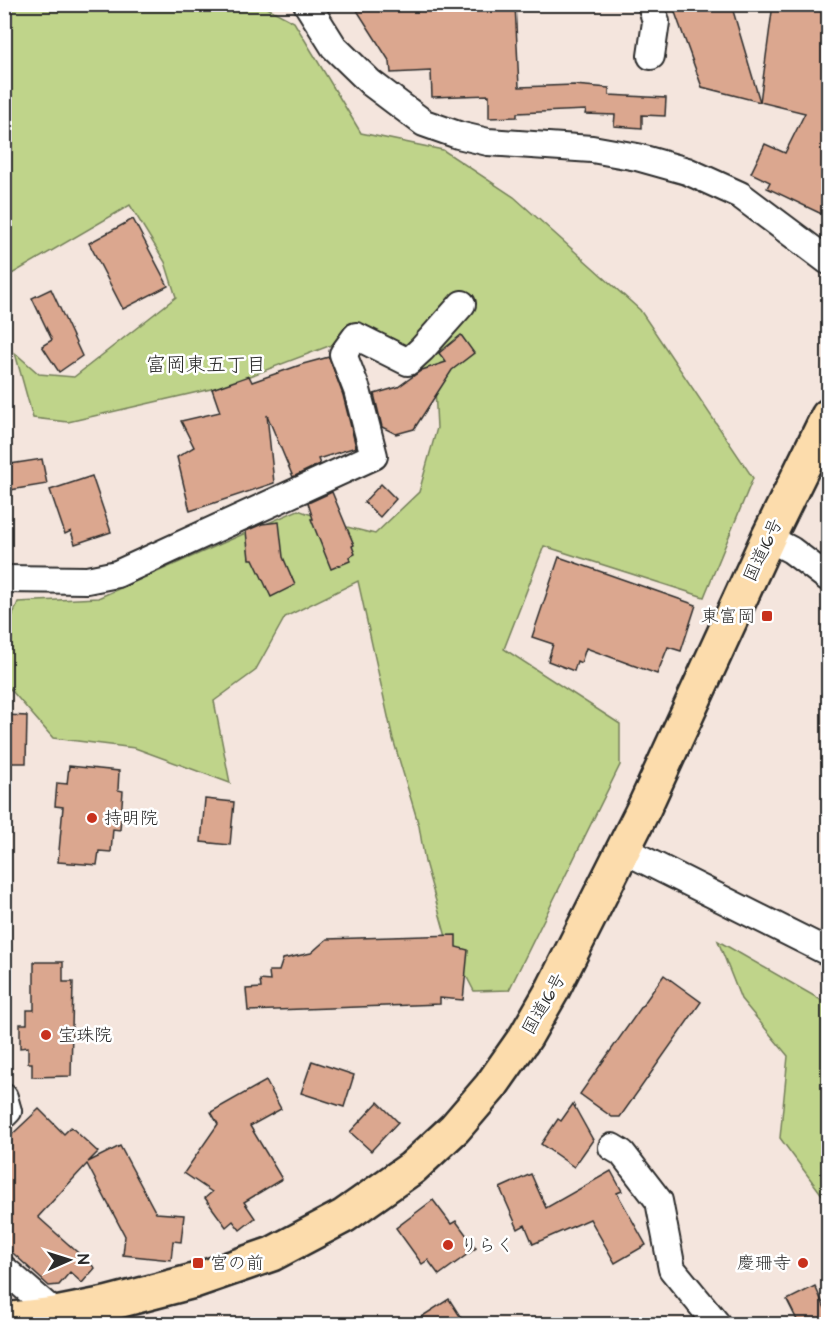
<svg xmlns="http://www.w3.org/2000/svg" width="833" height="1329" font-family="'Architects Daughter','Klee One',sans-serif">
<rect width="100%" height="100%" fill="#f4e5dd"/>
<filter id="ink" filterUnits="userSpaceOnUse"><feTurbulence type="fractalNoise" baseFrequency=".0167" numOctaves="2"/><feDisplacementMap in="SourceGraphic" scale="12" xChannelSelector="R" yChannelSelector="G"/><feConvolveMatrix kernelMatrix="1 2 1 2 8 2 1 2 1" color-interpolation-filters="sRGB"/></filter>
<g filter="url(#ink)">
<g fill="#bfd48a" stroke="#75805a" stroke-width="1.5">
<path d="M5 5H262L294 22 361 133 443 150 514 197 640 310 753 478 704 597 544 546 504 649 620 724V765L509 990 474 991 446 937 425 862 419 826 393 739 358 581 285 617 255 671 214 701 230 783 135 748 53 738 5 683V635L18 602 98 598 298 510 343 526 375 534 419 492 437 428 435 388 395 341 334 344 224 386 68 422 33 418 15 353 39 374 74 377 176 297 165 262 130 205 5 278Z"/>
<path d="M718 941 828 1004V1203L780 1138 788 1056 741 999Z"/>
</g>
<g fill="#dba78f" stroke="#2b2b2b" stroke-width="1.5">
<path d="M353 4H515L519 87 574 85 609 88V95L666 98 665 116 642 115V128L614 126 615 115 585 114 586 110 517 113V117L489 118V95L432 97 431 71 391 73 390 62Z"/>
<path d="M672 4H731L760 102 702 87Z"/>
<path d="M773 4H828V217L767 188 770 182 751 173 765 144 785 153 805 113 760 102Z"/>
<path d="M133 219 168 286 123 309 89 243Z"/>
<path d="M51 289 82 356 59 372 42 346 52 340 32 298Z"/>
<path d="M461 335 474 353 452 370 414 429 396 434 382 427 374 394 398 387 422 370 446 362 439 353Z"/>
<path d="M329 357 343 395 356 447 318 459 320 464 293 477 267 415 274 483 190 511 177 457 194 447 181 421 220 412 212 389 249 376 252 382 303 364Z"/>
<path d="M42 459 47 484 4 491V465Z"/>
<path d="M92 476 111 532 75 544 71 531 65 534 50 490Z"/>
<path d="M381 484 396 499 380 517 364 502Z"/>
<path d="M332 492 354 545 352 546 355 554 349 557 350 561 331 569 311 519H313L308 503Z"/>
<path d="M279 522 283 557 295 585 271 597 253 559H249L246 531 262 524Z"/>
<path d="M559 557 696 605 681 651 668 647 657 674 586 648 581 663 577 661 574 671 548 661 553 644 532 637Z"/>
<path d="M5 715 27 716 26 763H4Z"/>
<path d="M69 766 119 771 118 790 123 791 120 830 113 829 111 852 99 851 97 865 58 862 63 807 55 806 57 783 67 784Z"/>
<path d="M205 799 234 802 230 845 201 842Z"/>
<path d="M456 935V947L468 950 463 1000 440 998V1004L248 1011 246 989 261 988 260 980 270 981 269 971H279L283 959 311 953 327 939Z"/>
<path d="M34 962H63V982H73L71 1076 32 1077V1063H28V1047L20 1048V1024H27V1010H34Z"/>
<path d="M664 975 701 1002 620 1117H612L580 1094Z"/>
<path d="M312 1061 354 1075 344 1107 301 1093Z"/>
<path d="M266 1081 281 1109 250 1126 282 1179 244 1202 255 1218 240 1230 233 1221 226 1227 205 1198 212 1192 184 1173 218 1124 211 1112Z"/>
<path d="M378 1102 398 1122 371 1151 350 1132Z"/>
<path d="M573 1104 593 1140 574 1167 541 1144 558 1119 561 1121Z"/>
<path d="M39 1109 64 1134 71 1127 98 1152 88 1162 120 1146 156 1213 184 1215 181 1242 173 1241 171 1260 123 1255 125 1236 87 1164 38 1217 95 1268 82 1283 70 1272 59 1285 49 1286 4 1245V1142Z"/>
<path d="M611 1171 622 1191 617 1193 646 1245 615 1263 590 1219 533 1244 525 1225 518 1229 500 1188 531 1174 546 1208Z"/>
<path d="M433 1200 451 1224 456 1221 476 1248 439 1275 428 1260 422 1264 396 1228Z"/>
<path d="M815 1286 828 1315V1324H799L787 1300Z"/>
<path d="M449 1299 465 1324H410Z"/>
</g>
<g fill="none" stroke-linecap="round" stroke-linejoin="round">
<g stroke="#2b2b2b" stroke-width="30">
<g id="minor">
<path d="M307 4 334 47 371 83 424 123 458 135 488 142 592 149 637 157 687 171 740 195 828 261"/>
<path d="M651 4 656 22 651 56"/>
<path d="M768 538 791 550 828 578"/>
<path d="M4 579 87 580 117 574 374 456 357 390 343 354 356 336 408 362 422 349 462 304"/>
<path d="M624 850 828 952"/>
<path d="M4 1097 8 1111 4 1115"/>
<path d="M612 1147 622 1153 659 1201 672 1269 717 1324"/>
<path d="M4 1269 56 1314 67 1318"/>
</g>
</g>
<g stroke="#2b2b2b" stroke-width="38">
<path id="highway" d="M4 1320 56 1314 106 1304 194 1281 272 1254 344 1216 412 1168 455 1128 491 1086 526 1036 553 989 644 808 768 538 828 416"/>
</g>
<use href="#minor" stroke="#fff" stroke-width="26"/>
<use href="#highway" stroke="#fcdcac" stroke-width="33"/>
</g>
</g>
<g fill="#c8321e" stroke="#fff" stroke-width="2">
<rect x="761" y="610" width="12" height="12" rx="3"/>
<circle cx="92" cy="818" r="6"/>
<circle cx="46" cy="1035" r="6"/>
<circle cx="448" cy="1245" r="6"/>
<rect x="192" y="1257" width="12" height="12" rx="3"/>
<circle cx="803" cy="1263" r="6"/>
</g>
<g text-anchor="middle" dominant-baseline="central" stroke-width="5" stroke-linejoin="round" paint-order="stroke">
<g font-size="18" fill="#2b2b2b" stroke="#fff">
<text transform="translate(763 550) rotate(-65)">国道16号</text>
<text transform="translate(544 1004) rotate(-60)">国道16号</text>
</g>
<g font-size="18" fill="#2b2b2b" stroke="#fff" text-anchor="start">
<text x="755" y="616" text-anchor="end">東富岡</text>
<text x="104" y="818">持明院</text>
<text x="58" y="1035">宝珠院</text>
<text x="460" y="1245">りらく</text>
<text x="210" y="1263">宮の前</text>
<text x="791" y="1263" text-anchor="end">慶珊寺</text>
</g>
<g font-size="20" fill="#2b2b2b" stroke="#fff">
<text x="206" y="365">富岡東五丁目</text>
</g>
</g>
<rect width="833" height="1329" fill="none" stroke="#fff" stroke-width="24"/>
<rect x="12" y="12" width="809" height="1305" fill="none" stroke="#2b2b2b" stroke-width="2" filter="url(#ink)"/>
<g transform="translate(69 1260) rotate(87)" stroke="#ffffff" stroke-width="4.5" paint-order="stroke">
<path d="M0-4.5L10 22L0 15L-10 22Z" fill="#2b2b2b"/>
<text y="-9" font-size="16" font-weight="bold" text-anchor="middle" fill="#2b2b2b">N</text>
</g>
</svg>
